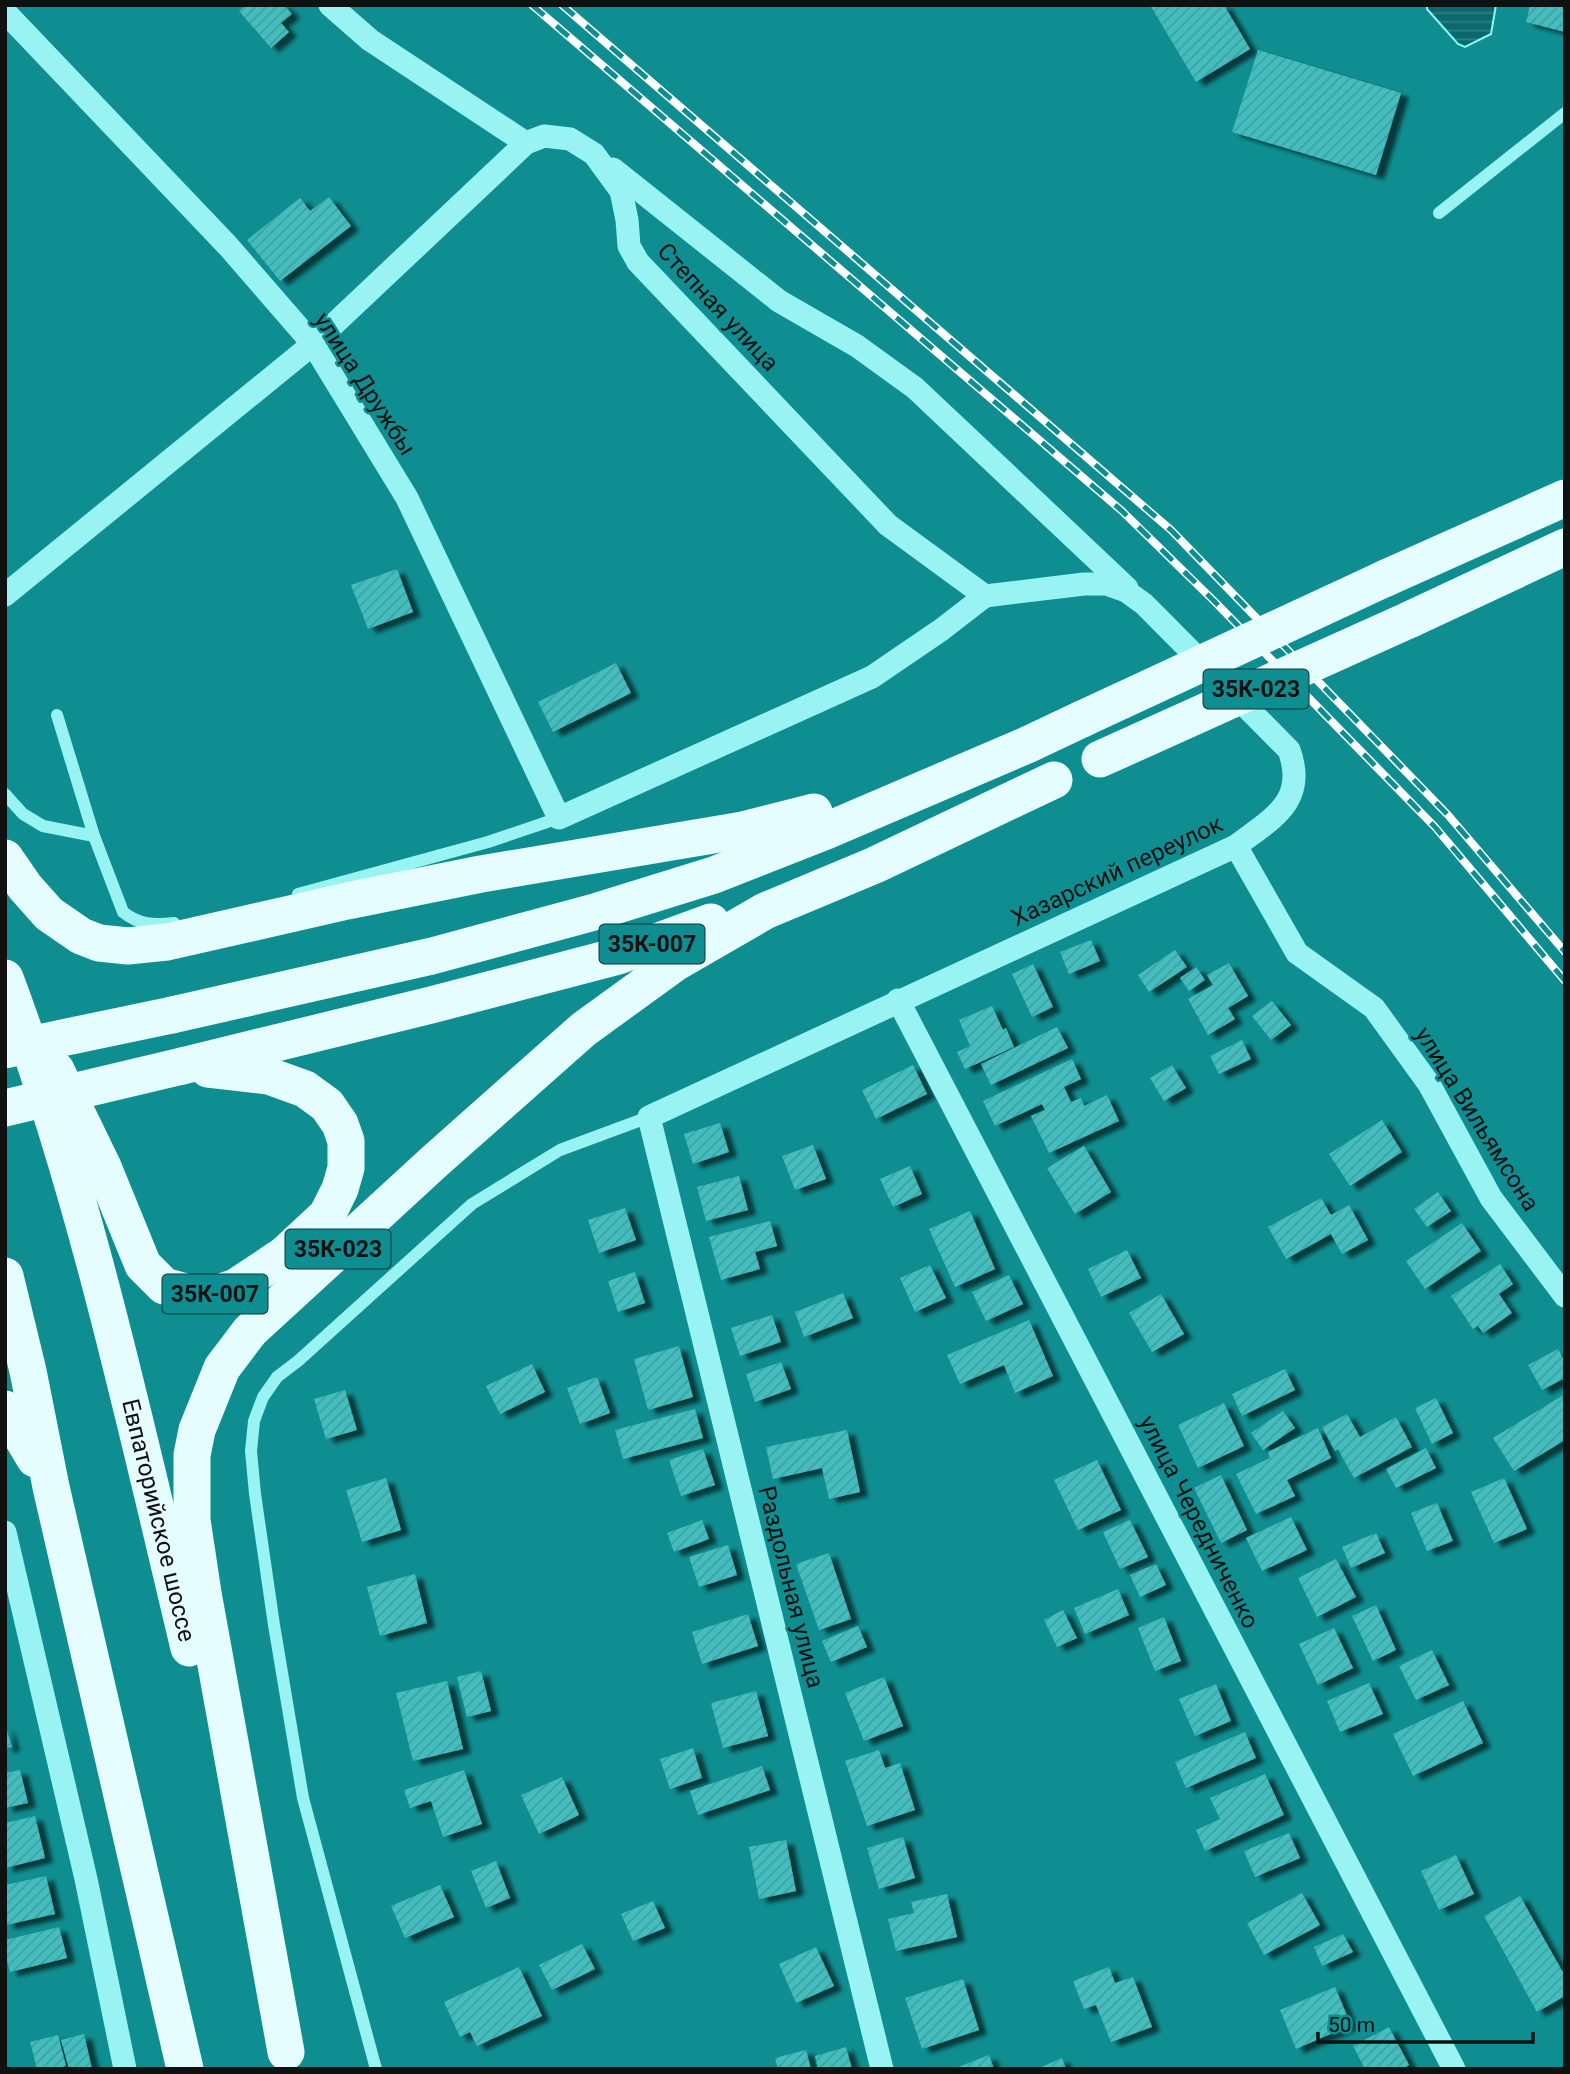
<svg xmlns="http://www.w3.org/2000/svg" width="1570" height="2074" font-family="Roboto,sans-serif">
<defs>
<pattern id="water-rules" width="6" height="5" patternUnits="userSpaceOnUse" patternTransform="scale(1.75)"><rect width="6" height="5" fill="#09696c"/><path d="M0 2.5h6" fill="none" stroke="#357d7f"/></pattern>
<pattern id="building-hatch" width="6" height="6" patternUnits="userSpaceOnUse" patternTransform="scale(1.75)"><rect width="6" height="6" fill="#45bdbe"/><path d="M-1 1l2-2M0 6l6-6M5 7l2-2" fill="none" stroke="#3ba1a2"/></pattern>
<filter id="shadow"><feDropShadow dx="8" dy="4.5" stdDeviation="2" flood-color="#0009"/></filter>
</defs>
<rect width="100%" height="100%" fill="#0f8e91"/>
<path fill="url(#water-rules)" stroke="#8af7f6" stroke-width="2" d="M1427 5H1496L1491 34 1465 47 1458 44 1427 9Z"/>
<g fill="url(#building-hatch)" filter="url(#shadow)">
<path d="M245 5H284L292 14 281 23 289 32 271 48 239 11Z"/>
<path d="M1150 5H1224L1250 49 1196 82Z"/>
<path d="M1530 5H1565V32L1526 22Z"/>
<path d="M1258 50 1401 93 1376 175 1232 132Z"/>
<path d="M329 197 351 226 280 281 247 240 300 198 310 211Z"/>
<path d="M397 569 413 612 368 629 351 585Z"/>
<path d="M616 663 631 693 553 732 538 702Z"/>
<path d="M1091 940 1100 961 1069 974 1060 952Z"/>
<path d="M1175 950 1187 967 1149 992 1138 975Z"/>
<path d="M1229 963 1248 996 1228 1008 1235 1019 1208 1035 1188 999 1213 985 1207 975Z"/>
<path d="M1033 964 1053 1007 1032 1017 1012 974Z"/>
<path d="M1196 967 1205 980 1189 991 1180 978Z"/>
<path d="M1272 1001 1291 1025 1271 1040 1252 1016Z"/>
<path d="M992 1006 1003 1030 1006 1028 1014 1047 965 1069 957 1052 970 1046 959 1020Z"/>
<path d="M1057 1027 1068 1048 991 1085 981 1064Z"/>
<path d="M1242 1040 1251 1059 1219 1074 1210 1056Z"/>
<path d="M1072 1059 1081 1079 1064 1087 1071 1102 1081 1098 1084 1106 1107 1095 1119 1121 1049 1153 1031 1116 1045 1110 1042 1104 995 1126 983 1101Z"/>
<path d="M913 1065 927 1094 876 1119 862 1090Z"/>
<path d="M1172 1065 1186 1088 1164 1101 1150 1078Z"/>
<path d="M1382 1120 1402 1152 1350 1186 1329 1154Z"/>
<path d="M720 1123 729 1152 693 1164 684 1134Z"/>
<path d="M813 1145 826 1179 795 1190 782 1156Z"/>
<path d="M1084 1146 1111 1192 1075 1214 1047 1168Z"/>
<path d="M910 1166 922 1194 893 1207 880 1179Z"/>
<path d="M739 1176 748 1210 706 1221 697 1187Z"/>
<path d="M1438 1192 1451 1211 1427 1227 1414 1209Z"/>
<path d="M1321 1198 1331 1215 1349 1205 1368 1240 1342 1254 1331 1234 1286 1259 1268 1227Z"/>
<path d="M625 1208 636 1240 599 1253 588 1220Z"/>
<path d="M970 1211 995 1269 955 1287 929 1229Z"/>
<path d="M770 1221 777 1246 755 1252 760 1269 721 1280 709 1237Z"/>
<path d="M1462 1223 1481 1251 1425 1289 1406 1261Z"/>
<path d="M1127 1250 1141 1278 1101 1297 1088 1269Z"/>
<path d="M1500 1264 1513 1284 1499 1294 1512 1313 1483 1333 1478 1326 1473 1329 1451 1296Z"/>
<path d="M930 1265 946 1298 915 1312 900 1278Z"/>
<path d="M635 1272 645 1303 618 1312 608 1281Z"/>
<path d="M1009 1275 1023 1304 986 1321 972 1292Z"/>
<path d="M843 1293 853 1318 804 1337 795 1312Z"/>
<path d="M1161 1294 1184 1334 1152 1352 1129 1313Z"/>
<path d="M772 1315 781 1342 740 1356 731 1328Z"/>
<path d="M1029 1320 1053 1376 1015 1393 1004 1365 960 1384 947 1355Z"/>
<path d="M679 1346 693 1397 648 1410 634 1359Z"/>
<path d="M1558 1349 1565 1362V1378L1542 1390 1528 1365Z"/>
<path d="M781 1362 791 1389 755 1402 746 1374Z"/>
<path d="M532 1364 545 1392 500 1414 486 1386Z"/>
<path d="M1285 1369 1295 1390 1242 1416 1232 1394Z"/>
<path d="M597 1377 610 1413 580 1424 567 1388Z"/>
<path d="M345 1390 357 1430 326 1439 314 1399Z"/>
<path d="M1565 1394V1440L1514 1471 1493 1438Z"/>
<path d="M1436 1398 1453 1433 1432 1444 1415 1408Z"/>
<path d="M1224 1403 1244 1446 1198 1468 1178 1425Z"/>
<path d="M695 1409 703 1438 623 1459 615 1430Z"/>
<path d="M1283 1411 1295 1428 1263 1450 1251 1433Z"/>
<path d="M1347 1414 1360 1437 1396 1417 1412 1447 1354 1478 1338 1449 1335 1451 1322 1427Z"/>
<path d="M1318 1428 1331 1458 1287 1480 1295 1496 1256 1514 1236 1474 1270 1458 1268 1452Z"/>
<path d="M847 1430 860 1492 829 1499 822 1468 773 1479 766 1447Z"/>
<path d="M1426 1448 1436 1468 1396 1488 1386 1469Z"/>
<path d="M703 1449 715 1485 681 1496 669 1460Z"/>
<path d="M1097 1460 1121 1510 1078 1530 1054 1480Z"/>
<path d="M1221 1475 1247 1530 1221 1543 1194 1488Z"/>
<path d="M386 1478 401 1530 362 1542 346 1490Z"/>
<path d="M1504 1478 1527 1529 1494 1543 1471 1492Z"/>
<path d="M1437 1503 1453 1541 1427 1551 1411 1513Z"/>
<path d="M1291 1517 1307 1550 1262 1571 1246 1538Z"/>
<path d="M702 1520 709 1539 674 1552 667 1533Z"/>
<path d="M1130 1520 1148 1557 1120 1569 1103 1532Z"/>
<path d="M1376 1533 1385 1553 1351 1568 1342 1547Z"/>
<path d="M728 1545 737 1575 699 1587 689 1557Z"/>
<path d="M829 1553 851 1619 819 1630 796 1564Z"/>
<path d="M1336 1559 1356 1597 1317 1617 1298 1578Z"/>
<path d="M1156 1564 1166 1585 1140 1597 1130 1575Z"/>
<path d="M415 1574 427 1623 380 1636 367 1587Z"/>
<path d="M1118 1589 1129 1615 1085 1634 1074 1608Z"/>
<path d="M1376 1605 1396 1650 1373 1661 1352 1616Z"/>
<path d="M1063 1610 1077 1638 1057 1647 1044 1620Z"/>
<path d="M748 1614 758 1646 702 1664 692 1632Z"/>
<path d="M1164 1617 1181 1661 1155 1671 1138 1628Z"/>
<path d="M858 1626 867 1647 831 1662 822 1641Z"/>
<path d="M1334 1628 1353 1668 1318 1685 1299 1644Z"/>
<path d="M1432 1650 1449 1685 1416 1700 1399 1666Z"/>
<path d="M481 1671 491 1711 467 1717 457 1677Z"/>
<path d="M884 1677 903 1726 864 1741 845 1693Z"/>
<path d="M447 1681 463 1749 413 1761 396 1693Z"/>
<path d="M1369 1683 1383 1714 1340 1732 1327 1701Z"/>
<path d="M1216 1684 1231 1721 1195 1736 1179 1699Z"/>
<path d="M756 1691 768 1736 723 1748 711 1703Z"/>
<path d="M1463 1701 1483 1743 1413 1776 1393 1734Z"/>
<path d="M5 1724 12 1747 5 1748Z"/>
<path d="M1245 1732 1256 1758 1186 1788 1175 1762Z"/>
<path d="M693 1748 702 1778 670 1789 660 1759Z"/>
<path d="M879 1750 885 1768 900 1763 915 1810 867 1826 845 1761Z"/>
<path d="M762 1766 770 1790 698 1815 690 1791Z"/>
<path d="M20 1770 28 1803 5 1808V1773Z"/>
<path d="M464 1770 482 1824 443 1837 431 1801 410 1808 404 1790Z"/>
<path d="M1265 1774 1284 1815 1205 1851 1196 1830 1220 1819 1210 1798Z"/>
<path d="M562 1777 579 1815 539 1834 521 1795Z"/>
<path d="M35 1816 45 1858 5 1868V1823Z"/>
<path d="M1289 1833 1300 1858 1255 1877 1244 1851Z"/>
<path d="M903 1837 915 1878 879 1889 867 1848Z"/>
<path d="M786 1840 796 1891 759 1899 749 1847Z"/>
<path d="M1456 1855 1474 1894 1439 1910 1421 1871Z"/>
<path d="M496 1861 510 1898 486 1908 471 1871Z"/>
<path d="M46 1876 55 1914 6 1925 5 1885Z"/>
<path d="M440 1885 454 1917 405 1938 391 1906Z"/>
<path d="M1302 1893 1320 1925 1264 1955 1247 1923Z"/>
<path d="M947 1894 957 1937 896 1951 888 1919 914 1913 911 1902Z"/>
<path d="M1520 1896 1565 1976V1996L1537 2012 1484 1916Z"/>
<path d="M653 1901 665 1928 633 1941 621 1914Z"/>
<path d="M59 1927 67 1958 10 1972 5 1953V1940Z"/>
<path d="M1343 1934 1353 1952 1322 1966 1314 1947Z"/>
<path d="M582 1944 595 1969 552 1990 539 1965Z"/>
<path d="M816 1947 834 1986 796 2003 779 1964Z"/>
<path d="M519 1967 542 2016 477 2046 470 2032 460 2037 444 2002Z"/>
<path d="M1109 1967 1115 1983 1133 1977 1152 2027 1111 2042 1096 2005 1084 2009 1073 1981Z"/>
<path d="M963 1979 979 2030 922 2049 905 1998Z"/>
<path d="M1335 1987 1351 2025 1296 2049 1280 2010Z"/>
<path d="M1389 2027 1409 2065 1402 2069H1365L1353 2046Z"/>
<path d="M84 2034 92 2069H69L61 2040Z"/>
<path d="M58 2035 66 2066 56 2069H37L30 2042Z"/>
<path d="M846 2047 852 2069H818L815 2056Z"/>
<path d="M806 2050 811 2069H778L775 2058Z"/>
<path d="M989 2055 994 2069H953Z"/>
<path d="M1062 2058 1066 2069H1037Z"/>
</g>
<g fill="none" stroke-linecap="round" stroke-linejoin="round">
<g stroke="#99f3f3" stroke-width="12">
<path d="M1439 213 1565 113"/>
<path d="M57 715 94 836 123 912C139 925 154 925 174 923"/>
<path d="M5 794 23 814 43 826 94 836"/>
<path d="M298 894 488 842 559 818"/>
<path d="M376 2069 303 1798 274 1625 255 1494 251 1451 254 1421 263 1397 277 1377 298 1361 472 1204 560 1150 649 1117"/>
</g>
<g stroke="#99f3f3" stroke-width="23">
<path d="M330 5 370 40 526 143 544 136 570 139 594 154 621 191 627 220 629 246 638 262 888 525 985 596"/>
<path d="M5 12 228 246 313 344 407 498 559 818 872 677 941 630 985 596"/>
<path d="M613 169 779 301 857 346 915 388 1127 588"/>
<path d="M5 595 313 344 526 143"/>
<path d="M1236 846 1297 953 1374 1008 1429 1084 1491 1198 1565 1296"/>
<path d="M898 1000 1454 2069"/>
<path d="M5 1532 86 1879 125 2069"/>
<path d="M882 2069 649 1117 1236 846C1271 819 1308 802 1289 750L1144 604 1126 591 1106 584H1084L985 596"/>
</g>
<g stroke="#e6fdff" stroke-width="37">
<path d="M1386 578 1565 498"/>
<path d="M1411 619 1565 547"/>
<path d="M5 858 25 887 49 914 81 936 99 943 128 946 167 942 347 901 481 874 743 830 814 812"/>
<path id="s1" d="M5 978C86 1195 135 1423 189 1648"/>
<path d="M172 1015 432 956 598 911 714 875 826 831 1027 745 1082 719"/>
<path d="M182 1066 431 1005 618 956 711 922"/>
<path d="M56 1070 103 1167 143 1265 164 1286 193 1294H215L236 1287 284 1255 327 1215 340 1189 346 1168V1141L340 1124 327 1105 305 1089 269 1076 208 1069"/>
<path d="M5 1276 28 1371 51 1487 185 2069"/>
<path d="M5 1409 35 1459"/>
<path d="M286 2052 203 1593 192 1520V1455L197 1430 222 1368 250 1331 435 1161 584 1029 675 963 765 911 875 865 1054 780"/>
</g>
<g stroke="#fff" stroke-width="8">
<g id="rail">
<path d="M532 5 1122 511 1213 600 1435 827 1565 981"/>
<path d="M562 5 1171 530 1448 815 1565 952"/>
</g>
</g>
<use href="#rail" stroke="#0f8e91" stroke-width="5" stroke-dasharray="16" stroke-linecap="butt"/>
<g stroke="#e6fdff" stroke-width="37">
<path d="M1082 719 1386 578"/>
<path d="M1100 759 1411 619"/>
<path d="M5 1050 172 1015"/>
<path d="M5 1108 182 1066"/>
</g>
</g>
<g text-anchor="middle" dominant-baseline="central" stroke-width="5" stroke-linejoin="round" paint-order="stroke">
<g fill="#0f8e91" stroke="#103637" stroke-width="2">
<rect x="1203.5" y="669.5" width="105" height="39" rx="5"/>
<rect x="599.5" y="924.5" width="105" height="39" rx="5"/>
<rect x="285.5" y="1229.5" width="105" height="39" rx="5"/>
<rect x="162.5" y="1274.5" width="105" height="39" rx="5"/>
</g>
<g font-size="23" font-weight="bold" fill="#111">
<text x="1256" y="689">35К-023</text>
<text x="652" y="944">35К-007</text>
<text x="338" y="1249">35К-023</text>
<text x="215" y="1294">35К-007</text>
</g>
<g font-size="24" fill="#111" stroke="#0f8e91">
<text transform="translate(718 307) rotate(47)">Степная улица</text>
<text transform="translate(365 384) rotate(57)">улица Дружбы</text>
<text transform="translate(1117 871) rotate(-25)">Хазарский переулок</text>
<text transform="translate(1477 1119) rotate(58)">улица Вильямсона</text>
<text stroke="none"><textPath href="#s1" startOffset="564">Евпаторийское шоссе</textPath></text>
<text transform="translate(1199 1522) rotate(63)">улица Чередниченко</text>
<text transform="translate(791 1587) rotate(76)">Раздольная улица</text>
</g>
</g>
<rect width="1570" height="2074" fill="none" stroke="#111111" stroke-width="14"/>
<path d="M1318 2032v10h215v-10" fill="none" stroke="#111111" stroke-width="3.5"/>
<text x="1328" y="2032" font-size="21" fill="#111111" stroke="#0f8e91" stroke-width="5" paint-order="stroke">50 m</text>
</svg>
